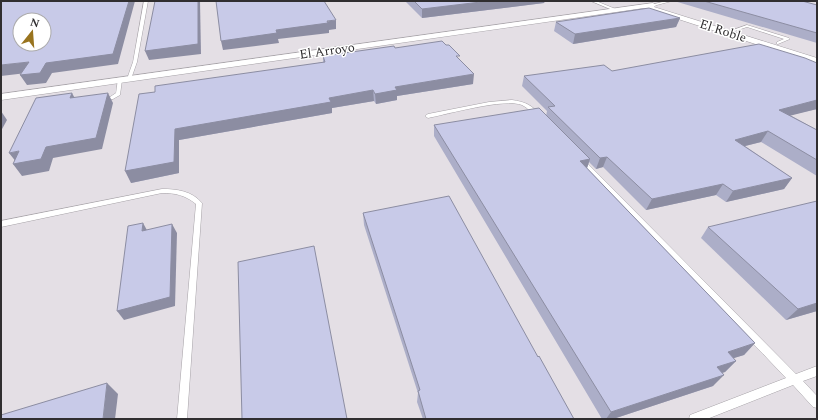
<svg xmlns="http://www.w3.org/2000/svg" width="818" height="420" font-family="Spectral,serif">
<rect width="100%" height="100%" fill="#e4dfe5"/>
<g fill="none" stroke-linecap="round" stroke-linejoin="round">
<g stroke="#a6a2a7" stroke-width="1">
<g id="lane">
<path d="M144 1H148L137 62 131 79 129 80 127 79 133 62Z"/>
<path d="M591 1H596L618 10 615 11Z"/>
<path d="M666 1H672L653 6 651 5Z"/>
<path d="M747 25 789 38 790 39 778 44H777V42L784 39 747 27 735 31 733 30Z"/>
<path d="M118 79 122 80 120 95 113 99 101 100V98L110 97 116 93Z"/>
<path d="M512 100C526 102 532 105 541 116L540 117H536C532 113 528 108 522 105 505 98 448 114 428 118L425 116 428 114 489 102Z"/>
<path d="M582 159 584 160 796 374 817 366V376L803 381 817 396V408L813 407 793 385 707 419H689L690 415 786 378 580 162 579 161Z"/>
<path d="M162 189C177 189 192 191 202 203L187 419H177L196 204C185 195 175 193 162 193L1 227V221Z"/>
</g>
</g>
<g stroke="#a6a2a7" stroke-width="1">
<path id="street" d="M653 3 656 5 654 7 817 58V64L644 8 1 100V94Z"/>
</g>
<use href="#lane" fill="#fff" fill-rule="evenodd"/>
<use href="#street" fill="#fff" fill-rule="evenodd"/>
</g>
<g fill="#acaec8">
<path d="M405 1H545L544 3 422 18Z"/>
<path d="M674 1H802L817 5V43Z"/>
<path d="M680 18 676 27 573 44 554 31 556 22Z"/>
<path d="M395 48 459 59 473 84 397 96V100L376 104 374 101 332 108V113L179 140V173L131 183 155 92 323 62V56Z"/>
<path d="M817 63V109L790 115 817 130V176L761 142 745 146 792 178 784 189 726 202 716 195 646 210 603 167 596 169 589 162 587 168 755 343 744 355 733 358 736 361 725 372 721 373 713 386 613 419H602L434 136V125L546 116 547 111 522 86 524 76 612 71Z"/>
<path d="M363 213 538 357 574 419H423L417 402 418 393 364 225Z"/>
<path d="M708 227 817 311 786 320 701 238Z"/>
</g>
<g fill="#8c8da2">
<path d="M129 1H135L118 64 52 73 46 83 27 85 20 75Z"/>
<path d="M198 1H200L201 54 149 60 145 51Z"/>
<path d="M489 1H545L544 3 422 18V9Z"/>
<path d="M680 18 676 27 573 44 575 34Z"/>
<path d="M336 20V29L329 30V33L278 39 279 43 223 50 221 41 276 30Z"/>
<path d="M29 62 35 72 1 76V65Z"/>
<path d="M474 74 473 84 397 96V100L376 104 375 94 395 87Z"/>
<path d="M373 90 374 101 332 108V113L179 140V173L131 183 125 171 175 129 329 98Z"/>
<path d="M72 93 78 104 70 98Z"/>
<path d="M108 93 113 103 102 149 53 158 49 171 22 176 13 164 17 163 9 153 46 147Z"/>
<path d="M817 100V109L773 120 779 110Z"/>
<path d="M1 111 7 120 1 131Z"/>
<path d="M768 131 761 142 729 150 735 140Z"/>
<path d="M607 157 603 167 596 169 600 158Z"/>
<path d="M590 159 586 171 580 161Z"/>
<path d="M792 178 784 189 726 202 733 191Z"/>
<path d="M723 184 716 195 646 210 652 199Z"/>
<path d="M143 223 148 232 142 231Z"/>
<path d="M172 224 177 233 175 306 124 320 117 311Z"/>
<path d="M817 303V311L786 320 798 309Z"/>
<path d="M755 343 744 355 718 363 728 352Z"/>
<path d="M736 361 725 372 706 378 717 367Z"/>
<path d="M724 375 713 386 613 419H606L611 412Z"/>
<path d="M107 383 118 394 115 419H103Z"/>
</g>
<g fill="#c8cae8" stroke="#8c8da2" fill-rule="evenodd">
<path d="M1 1H129L113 54 46 63 40 73 20 75 29 62 1 65ZM20 20H44V44H20Z"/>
<path d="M155 1H198V44L145 51Z"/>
<path d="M216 1H324L336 20 327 21 328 23 276 30 277 33 221 41Z"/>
<path d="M414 1H489L422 9Z"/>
<path d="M704 1H802L817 5V33Z"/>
<path d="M649 8 680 18 575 34 556 22Z"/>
<path d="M442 41 446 45H449L460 56H456L474 74 395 87 397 90 375 94 373 90 329 98 331 102 175 129 174 162 125 171 139 94 155 92V86L325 62 323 56 394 46 395 48Z"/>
<path d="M759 44 805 58 817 63V100L779 110 817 130V160L768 131 735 140 792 178 733 191 723 184 652 199 607 157 600 158 548 107 555 106 524 76 604 65 612 71Z"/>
<path d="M72 93 70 98 108 93 96 138 46 147 41 159 13 164 19 151 9 153 36 98Z"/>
<path d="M539 108 590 159 580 161 755 343 728 352 736 361 717 367 724 375 611 412 434 125Z"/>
<path d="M449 196 538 357 539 356 574 419H426L418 391 420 390 363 213Z"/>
<path d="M817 201V303L798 309 708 227Z"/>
<path d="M143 223 142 231 172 224 170 297 117 311 128 226Z"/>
<path d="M314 246 347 419H242L238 262Z"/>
<path d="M107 383 103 419H1V415Z"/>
</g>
<g text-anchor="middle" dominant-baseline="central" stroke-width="3" stroke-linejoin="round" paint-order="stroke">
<g font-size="13" fill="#302e30" stroke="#fff">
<text transform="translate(723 31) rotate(18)">El Roble</text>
<text transform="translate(327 51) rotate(-8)">El Arroyo</text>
</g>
</g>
<rect width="818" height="420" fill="none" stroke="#302e30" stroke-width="4"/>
<g transform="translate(32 32) rotate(17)"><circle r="19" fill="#ffffff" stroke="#acabac"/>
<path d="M0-3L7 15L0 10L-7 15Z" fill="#99741f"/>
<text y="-6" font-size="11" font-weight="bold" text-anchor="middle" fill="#302e30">N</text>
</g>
</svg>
